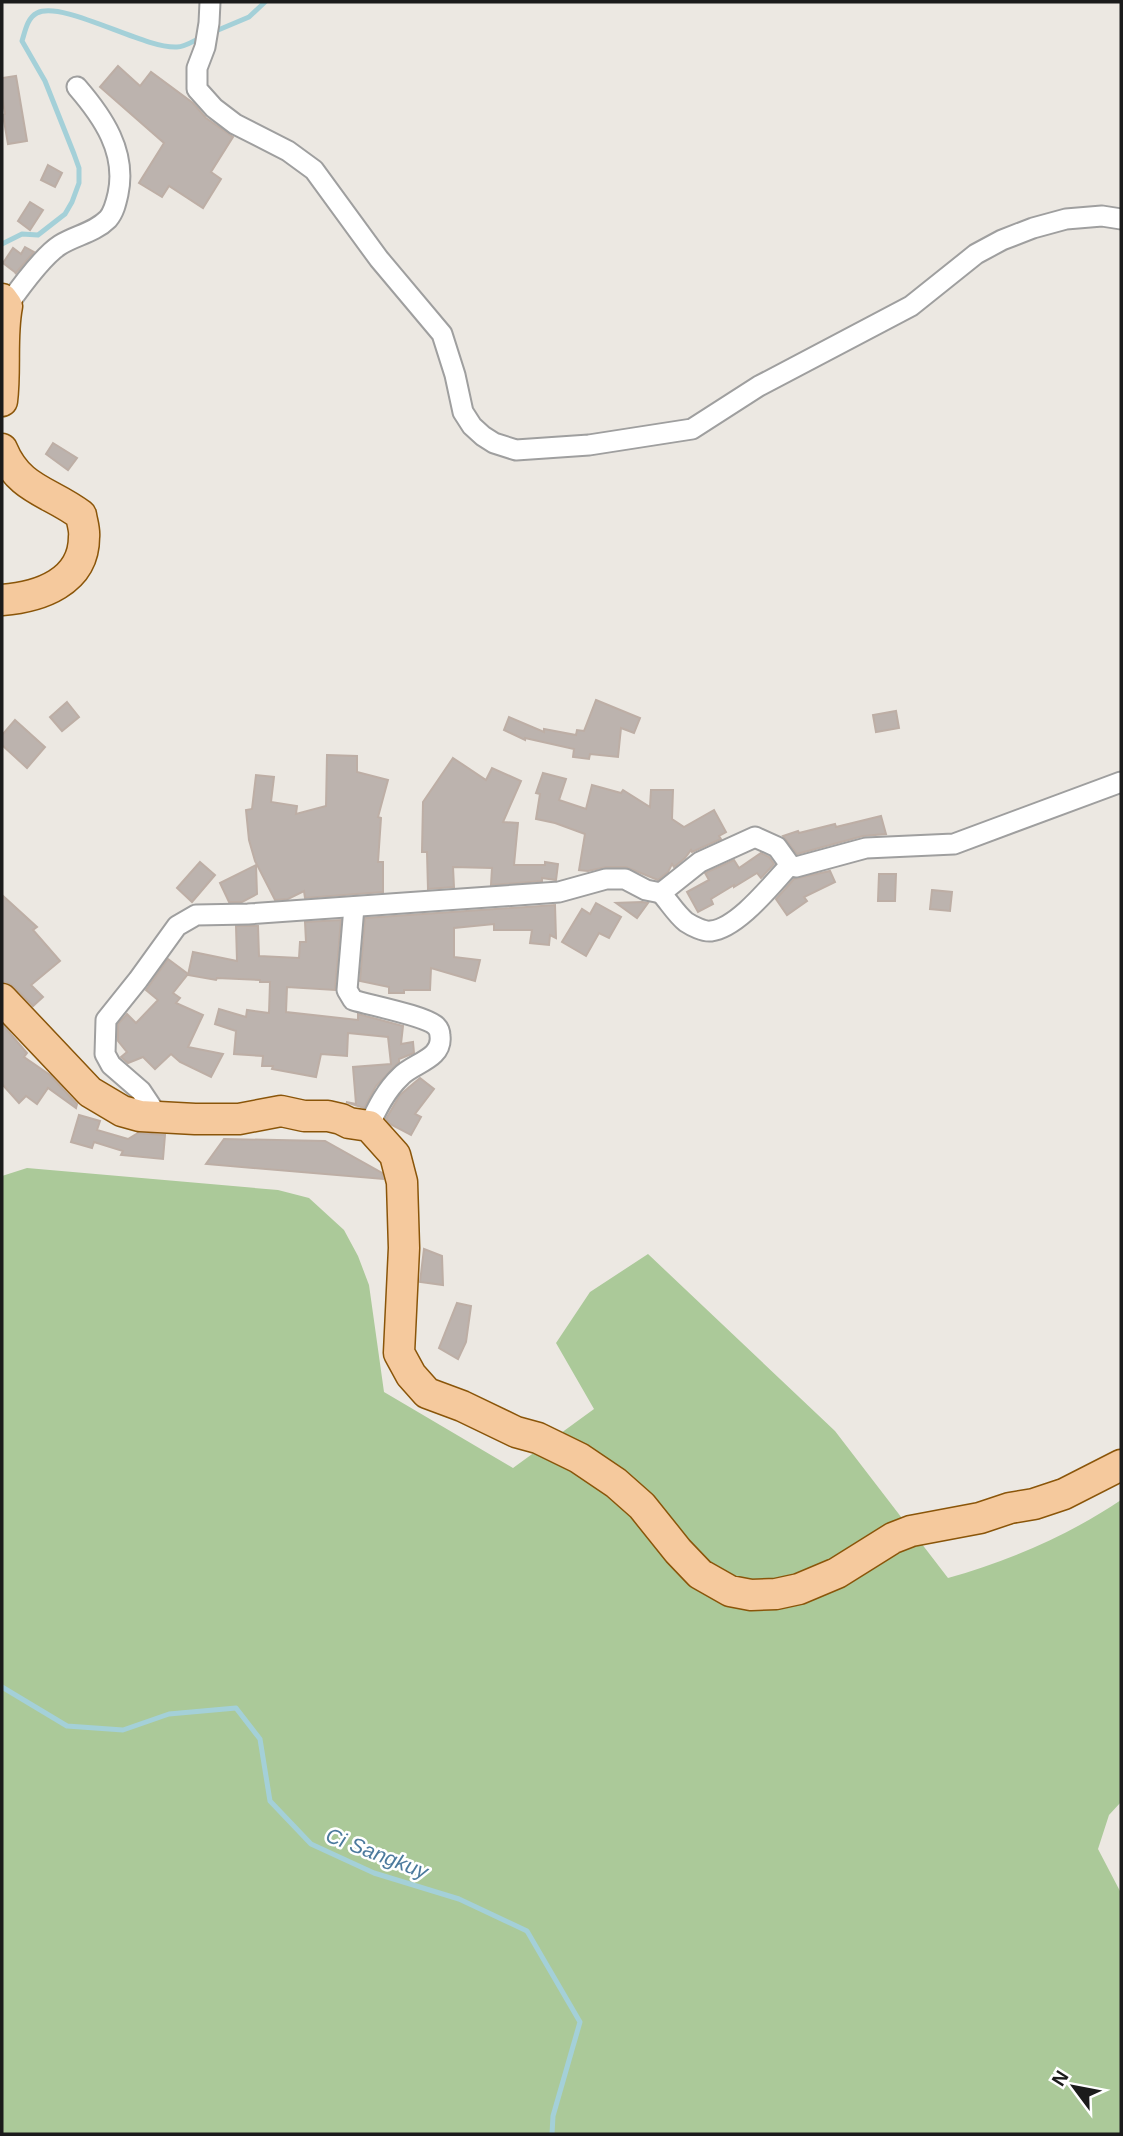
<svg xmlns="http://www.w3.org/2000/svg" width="1123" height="2136" font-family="Helvetica,sans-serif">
<rect width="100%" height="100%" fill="#ece8e2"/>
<path fill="#abc999" d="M27 1168 278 1190 309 1198 344 1230 358 1256 369 1285 384 1392 513 1468 594 1409 556 1343 590 1292 648 1254 835 1431 948 1578C1007 1562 1071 1534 1121 1500V1802L1109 1815 1098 1849 1121 1893V2134H2V1176Z"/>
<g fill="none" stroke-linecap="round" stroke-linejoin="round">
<g stroke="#a4d0d8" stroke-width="5">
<path d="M211 33 249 17 265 2"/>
<path d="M2 244 22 234 38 235 65 214 72 202 79 183V168L74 154 45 81 22 41C25 32 27 18 37 13 63 0 144 49 177 47 185 47 195 40 202 37"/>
<path d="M2 1687 67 1726 123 1730 169 1714 236 1708 260 1739 270 1801 311 1844 374 1873 459 1899 527 1931 580 2022 553 2116 552 2134"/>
</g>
</g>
<g fill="#bcb3ae" stroke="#bdaea5" stroke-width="2">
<path d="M118 66 140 86 151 72 193 103 206 118 233 137 211 172 221 179 203 208 169 186 162 197 139 183 164 143 100 87Z"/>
<path d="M16 76 27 141 8 144 3 115 5 114 2 96V78Z"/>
<path d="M48 165 62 173 55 187 41 180Z"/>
<path d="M30 202 43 210 30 230 18 221Z"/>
<path d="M25 247 34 252 15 274 16 273 3 263 13 248 21 254Z"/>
<path d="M53 443 77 458 68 470 46 454Z"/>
<path d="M596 700 640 718 634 733 621 728 618 757 590 754 589 759 573 757 574 749 525 738V740L504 730 509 717 544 732V729L576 735 577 730 584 731Z"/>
<path d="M67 702 79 717 62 731 50 717Z"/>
<path d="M896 711 899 728 876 732 873 715Z"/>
<path d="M15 720 45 747 27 768 2 745V735Z"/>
<path d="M327 755 357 756V772L388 780 378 817 381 818 378 862H383V892L305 898 304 891 288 899 275 900 255 861 249 840 246 810 252 809 256 775 274 777 271 802 297 806 296 814 326 806Z"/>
<path d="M453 758 486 780 492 768 521 781 503 822 518 823 514 865H545V862L558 864 556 880 542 878V881L491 885 492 868 453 867 454 887 428 889 427 852H422L423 802Z"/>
<path d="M543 773 566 779 559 800 586 809 592 785 621 793 623 790 650 807 651 790H673L672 819 684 827 714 810 726 832 719 836 721 839 692 852 691 850 685 858 674 867 672 864 668 872 658 880 626 867H606L588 871 579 870 585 834 555 823 536 819 540 794 536 793Z"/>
<path d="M881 816 886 834 863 836 797 854 783 836 798 831 799 833 835 824 836 827Z"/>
<path d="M761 853 769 857 774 864 761 878 757 873 734 887V885L711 899 713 904 698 912 687 892 709 880 705 873 734 860 739 868Z"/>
<path d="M200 862 215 875 192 902 177 888Z"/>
<path d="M256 865 257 894 242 902H229L220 883Z"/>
<path d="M830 871 835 882 804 897 807 901 787 915 776 899 794 879Z"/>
<path d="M879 874H896L895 901H878Z"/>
<path d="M932 890 952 892 950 911 930 909Z"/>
<path d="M2 895 37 927 33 930 60 961 31 985 43 997 33 1006 14 987 8 983 2 982Z"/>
<path d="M642 902 648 903 637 918 616 903Z"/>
<path d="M596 903 621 917 609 938 599 933 586 956 562 942 582 909 590 914Z"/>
<path d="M555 905 556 938 550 935 549 945 530 943 532 930H494V924L454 928V957L480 960 475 981 431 968 430 990H404V993H389V987L360 981 365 918Z"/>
<path d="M341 920 335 990 287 987 286 1012 358 1020V1014L403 1026 401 1044 413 1042 414 1053 399 1059V1062L376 1086 364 1108 346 1102 356 1104 353 1067 391 1064 388 1037 348 1033 347 1056 321 1054 316 1077 272 1069 273 1066H262L263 1056 234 1054 236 1031 215 1024 219 1009 246 1017 247 1010 269 1013 270 982H260V980L217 978 216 980 188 975 193 952 237 961 236 926H258L259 956 299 958 300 942H306L305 922Z"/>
<path d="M168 959 188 974 173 993 180 998 176 1003 203 1015 188 1047 223 1054 211 1077 180 1062 171 1054 155 1069 143 1057 128 1063 121 1057 127 1052 118 1041V1024L127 1014 136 1023 158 1000 146 990Z"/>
<path d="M2 1024 27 1053 24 1057 50 1075 77 1104 76 1108 48 1088 37 1104 26 1096 19 1103 2 1084Z"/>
<path d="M420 1078 434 1089 415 1114 421 1117 411 1135 390 1124 386 1119 400 1095Z"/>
<path d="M79 1115 100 1121 97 1130 128 1139 138 1133 165 1135 163 1159 121 1155 123 1151 94 1142 92 1148 71 1142Z"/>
<path d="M224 1139 325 1141 382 1173 383 1179 206 1164Z"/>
<path d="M424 1249 442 1256 443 1285 420 1282Z"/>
<path d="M457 1303 471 1306 466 1342 458 1359 439 1348Z"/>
</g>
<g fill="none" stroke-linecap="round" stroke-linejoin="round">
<g stroke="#9f9f9f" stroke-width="23">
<g id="minor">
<path d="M210 2 209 23 205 47 197 68V89L214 108 235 124 288 151 314 170 379 259 442 334 455 375 463 412 472 426 483 436 494 443 516 450 589 445 692 429 759 386 911 306 976 254 1002 240 1033 228 1066 219 1102 216 1121 219"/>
<path d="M7 306C19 289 44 255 60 245 76 235 94 233 108 219 114 212 116 203 118 194 127 152 103 117 77 87"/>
<path d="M661 893C669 902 677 915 686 922 692 926 704 932 711 931 738 928 772 884 790 865"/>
<path d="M354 907 347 990 353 1000C369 1005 426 1016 436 1026 439 1029 440 1032 440 1036 443 1059 413 1063 401 1076 386 1090 377 1108 369 1126"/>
<path d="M159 1118 141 1091 111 1065 105 1054 106 1020 138 980 177 926 196 915 248 914 559 892 606 879H625L646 890 661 893 700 862 755 837 777 847 790 865 796 867 866 848 954 844 1121 782"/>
</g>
</g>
<g stroke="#8a5509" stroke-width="33">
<g id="primary">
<path d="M2 299 7 306C1 337 6 369 2 401"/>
<path d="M2 449C19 490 49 491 81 515 82 522 85 530 84 537 84 582 40 597 2 600"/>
<path d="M2 999 90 1092 122 1111 140 1116 195 1119H239L281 1111 304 1116H328L341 1119 349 1123 369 1126 395 1155 402 1182 404 1248 399 1353 411 1375 427 1393 462 1406 516 1432 538 1438 579 1458 616 1483 642 1506 678 1551 700 1574 730 1591 751 1595 776 1594 799 1589 837 1573 893 1538 911 1531 980 1518 1010 1508 1034 1504 1064 1494 1121 1465"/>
</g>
</g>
<use href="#minor" stroke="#fff" stroke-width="19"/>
<use href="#primary" stroke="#f5c99d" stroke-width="30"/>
</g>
<g text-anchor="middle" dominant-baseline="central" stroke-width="5" stroke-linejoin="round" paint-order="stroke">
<g font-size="21" font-style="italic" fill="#4c7a9d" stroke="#fff">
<text transform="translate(377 1853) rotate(21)">Ci Sangkuy</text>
</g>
</g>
<rect width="1123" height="2136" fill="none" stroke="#1b1b1b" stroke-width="7"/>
<g transform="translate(1074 2087) rotate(302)" stroke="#ffffff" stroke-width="5" paint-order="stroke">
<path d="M0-5L12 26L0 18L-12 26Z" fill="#1b1b1b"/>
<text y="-10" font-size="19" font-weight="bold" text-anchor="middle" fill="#1b1b1b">N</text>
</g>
</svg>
